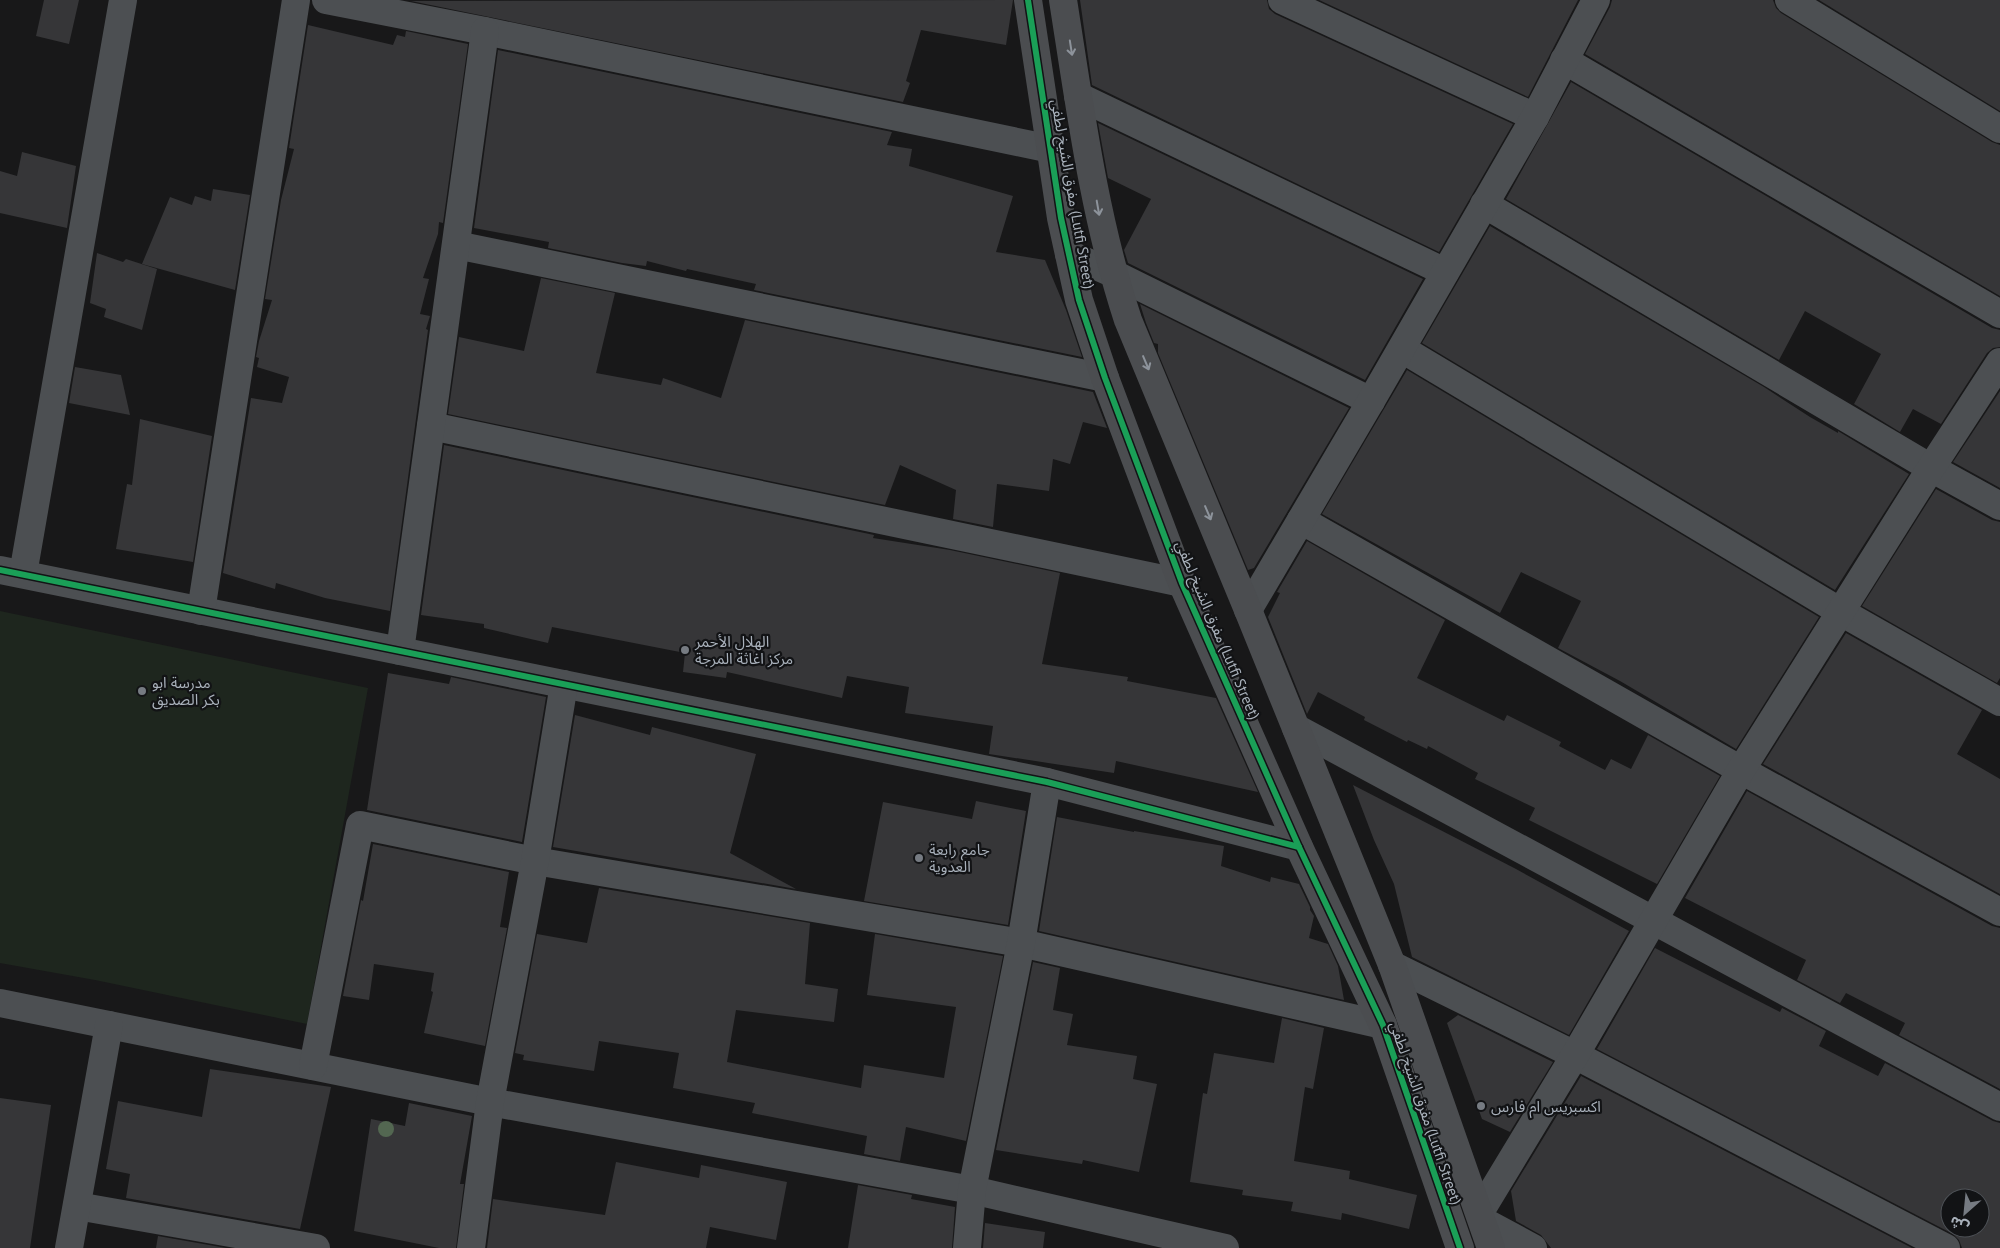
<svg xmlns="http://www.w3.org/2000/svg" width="2000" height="1248" font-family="'PT Sans','Noto Sans Arabic',sans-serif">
<rect width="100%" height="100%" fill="#181819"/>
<path fill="#1e261e" d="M0 611 368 688 307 1024 95 980 0 963Z"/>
<g fill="#363638" fill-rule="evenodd">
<path d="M44 0H79L69 44 36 36Z"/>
<path d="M1013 0 1006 45 921 30 906 81 910 83 903 102 411 1Z"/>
<path d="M1080 0H1267L1269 9 1275 14 1513 124 1439 252 1092 85Z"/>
<path d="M1319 0H1578L1528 97Z"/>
<path d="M1612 0H1773L1776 8 1781 13 1992 142 2000 145V296L1585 54 1610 7Z"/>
<path d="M1819 0H2000V111Z"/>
<path d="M308 25 393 45 397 35 405 37 406 31 468 44 443 223 439 222 438 234 423 278 429 279 420 314 430 316 426 329 428 330 390 611 325 598 276 583 275 589 223 573 251 398 282 403 289 377 257 367 259 358 256 357 259 341 272 300 265 299 281 200 294 149 289 148Z"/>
<path d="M498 50 892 132 887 145 912 149 909 166 1013 196 996 252 1045 260 1066 310 1082 357 754 290 756 284 687 269 686 271 647 261 646 266 622 263 548 248 549 242 474 228Z"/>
<path d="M1571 82 1992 328 2000 330V347L1993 348 1987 353 1941 424 1913 409 1900 432 1854 404 1881 354 1805 311 1779 360 1506 199Z"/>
<path d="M1098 123 1423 279 1365 380 1128 263 1124 250 1151 199 1108 178Z"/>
<path d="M22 152 76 166 67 228 0 213V171L17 176Z"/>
<path d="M213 189 250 195 235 290 142 264 170 197 192 205 195 196 211 201Z"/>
<path d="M1490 226 1764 387 1810 417 1838 433V431L1909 474 1835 590 1422 343Z"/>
<path d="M97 253 123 262 126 259 157 269 142 330 104 317 106 309 90 303Z"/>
<path d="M541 278 615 293 596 373 661 385 663 378 721 398 745 320 1093 392 1107 428 1083 422 1070 464 1053 459 1049 491 997 484 993 527 953 519 956 490 900 465 885 505 448 414 459 337 524 351Z"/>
<path d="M1140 304 1349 408 1254 568 1248 570 1158 353V344L1154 343 1146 323Z"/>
<path d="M75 367 121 375 130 415 69 403Z"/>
<path d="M1407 370 1819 617 1736 749 1620 681 1558 648 1581 601 1521 572 1500 613 1322 514Z"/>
<path d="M2000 391V488L1953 462Z"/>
<path d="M140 419 212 436 193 562 116 549 127 484 132 485Z"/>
<path d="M444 445 874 535 873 538 950 550 1060 573 1042 664 1128 677 1127 681 1216 698 1258 792 1116 761 1114 773 989 754 993 726 905 713 909 687 847 676 842 698 727 672 726 678 683 672 685 653 552 627 548 643 484 628V624L421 615Z"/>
<path d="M1936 489 1992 520 2000 522V678L1997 683 1862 606Z"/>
<path d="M1307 541 1445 620 1417 678 1504 721 1507 715 1561 742 1559 746 1605 770 1611 759 1631 769 1648 735 1720 776 1657 884 1529 820 1535 808 1475 779 1478 773 1428 746 1427 749 1408 740 1407 742 1364 720 1365 717 1318 692 1307 714 1268 617 1280 593 1277 592Z"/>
<path d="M1846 633 1982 710 1957 754 2000 779V894L1763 764Z"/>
<path d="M388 673 449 684 451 677 546 697 522 842 367 810Z"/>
<path d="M575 715 650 735 652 727 756 754 730 853 796 889 553 847Z"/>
<path d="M1353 785 1516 869 1629 931 1569 1035 1412 957 1394 884 1374 840Z"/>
<path d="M1747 791 1992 926 2000 928V1089L1899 1035 1905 1023 1846 993 1840 1003 1797 980 1806 960 1685 898Z"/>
<path d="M976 801 1026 811 1008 925 864 901 883 802 972 819Z"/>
<path d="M1057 817 1134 832V831L1224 846 1221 866 1270 882 1271 877 1299 884 1310 907V910L1314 916 1309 938 1328 944 1338 966 1344 1000 1039 931Z"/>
<path d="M373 844 509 872 500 927 507 928 485 1046 424 1033 433 992 431 991 434 973 374 964 369 1000 343 996 361 900 363 901Z"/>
<path d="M599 888 810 923 805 984 838 989 834 1022 736 1010 727 1062 861 1088 864 1065 944 1078 956 1007 867 995 875 934 1003 956 966 1141 906 1127 900 1161 864 1154 867 1136 752 1113 755 1103 673 1088 679 1053 599 1041 594 1071 523 1060 524 1055 515 1053 537 934 587 943Z"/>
<path d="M1655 948 1780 1012 1782 1008 1826 1031 1819 1046 1878 1076 1885 1063 1993 1121 2000 1123V1248H1962L1959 1240 1953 1234 1597 1049ZM1950 1198H1980V1228H1950Z"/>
<path d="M1033 962 1060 968 1053 1010 1073 1014 1067 1045 1137 1056 1133 1079 1157 1084 1139 1172 1083 1160 1082 1164 996 1150Z"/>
<path d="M1458 1015 1553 1062 1510 1132 1482 1119 1447 1023Z"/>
<path d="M1282 1018 1324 1028 1313 1089 1305 1087 1294 1161 1350 1171 1349 1179 1417 1195 1409 1229 1342 1213 1341 1220 1291 1211 1293 1202 1242 1195 1243 1190 1190 1182 1203 1093 1207 1094 1214 1053 1274 1063Z"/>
<path d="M210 1069 331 1087 300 1229 126 1198 130 1174 106 1169 118 1101 202 1117Z"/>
<path d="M1581 1076 1912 1248H1551L1541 1235 1516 1221 1511 1191Z"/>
<path d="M0 1098 51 1105 30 1248H0Z"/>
<path d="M409 1103 472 1116 460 1184H464L456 1248H439L354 1231 371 1119 405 1126Z"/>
<path d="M616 1162 699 1178 701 1165 787 1182 776 1240 710 1227 706 1248H487L493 1199 605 1215Z"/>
<path d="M858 1185 912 1195 911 1199 955 1207 952 1248H848Z"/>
<path d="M985 1223 1045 1232 1043 1248H983Z"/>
<path d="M158 1236 226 1248H156Z"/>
</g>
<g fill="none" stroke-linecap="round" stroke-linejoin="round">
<g stroke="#4c4f52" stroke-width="28">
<path d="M326 0 485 31 1051 149"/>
<path d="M1282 0 1535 117"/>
<path d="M1789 0 2000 129"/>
<path d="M1564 60 2000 314"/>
<path d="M1078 96 1445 272"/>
<path d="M1484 204 1931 468 2000 506"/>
<path d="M456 245 1105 378"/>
<path d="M1069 254 1112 273 1371 401"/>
<path d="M1402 349 1841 612 2000 702"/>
<path d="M431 426 1182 583"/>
<path d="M1301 520 1741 770 2000 912"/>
<path d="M0 570 1047 782 1299 847"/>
<path d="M23 574 123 0"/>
<path d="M1248 610 1371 401 1535 117 1596 0"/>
<path d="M201 611 296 0"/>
<path d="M400 651 485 31"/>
<path d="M1296 728 2000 1107"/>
<path d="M1392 965 1575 1055 1946 1248"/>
<path d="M0 1003 490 1102 972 1190 1225 1248"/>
<path d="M313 1066 360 825 535 861 1021 943 1383 1025"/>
<path d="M77 1206 316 1248"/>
<path d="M1480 1212 1575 1055 1741 770 1931 468 2000 362"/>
<path d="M1483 1221 1533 1248"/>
<path d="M69 1248 109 1025"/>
<path d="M471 1248 490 1102 535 861 564 684"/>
<path d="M967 1248 972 1190 1021 943 1047 782"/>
</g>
<g stroke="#4b4d50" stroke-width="28">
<path d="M1028 0 1061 218 1079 300 1105 378 1182 583 1299 847 1383 1025 1460 1248"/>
<path d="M1063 0C1080 108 1094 217 1128 320L1248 610 1392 965 1491 1248"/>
</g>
<g stroke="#121315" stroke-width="9">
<g id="cycleway">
<path d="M1028 0 1061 218 1079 300 1105 378 1182 583 1299 847 1383 1025 1460 1248"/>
<path d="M0 570 1047 782 1299 847"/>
</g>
</g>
<use href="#cycleway" stroke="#1a9f57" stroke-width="6"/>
</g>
<circle fill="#536751" cx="386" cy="1129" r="8"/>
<defs><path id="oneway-shaft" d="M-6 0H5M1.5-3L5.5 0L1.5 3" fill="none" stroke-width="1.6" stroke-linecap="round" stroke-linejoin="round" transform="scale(1.25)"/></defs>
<g stroke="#8d939b">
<use href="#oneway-shaft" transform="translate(1071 48) rotate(81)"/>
<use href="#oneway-shaft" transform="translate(1098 208) rotate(80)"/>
<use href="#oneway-shaft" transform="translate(1146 363) rotate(67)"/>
<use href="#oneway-shaft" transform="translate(1208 513) rotate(67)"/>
</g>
<g fill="#767b82" stroke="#121315" stroke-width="2">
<circle cx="685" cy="650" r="5"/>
<circle cx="142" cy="691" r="5"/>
<circle cx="919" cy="858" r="5"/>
<circle cx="1481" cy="1106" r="5"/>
</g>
<g text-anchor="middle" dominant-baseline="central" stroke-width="4.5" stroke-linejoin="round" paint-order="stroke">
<g font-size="15" fill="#a9b1bb" stroke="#121315">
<text transform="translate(1073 194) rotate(80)">مفرق الشيخ لطفي (Lutfi Street)</text>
<text transform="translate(1218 630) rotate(67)">مفرق الشيخ لطفي (Lutfi Street)</text>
<text transform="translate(1426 1113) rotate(71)">مفرق الشيخ لطفي (Lutfi Street)</text>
</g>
<g font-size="15" fill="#a9b1bb" stroke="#121315" text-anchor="start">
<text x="695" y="641">الهلال الأحمر<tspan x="695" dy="17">مركز اغاثة المرجة</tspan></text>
<text x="152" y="682">مدرسة ابو<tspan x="152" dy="17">بكر الصديق</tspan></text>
<text x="929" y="849">جامع رابعة<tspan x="929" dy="17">العدوية</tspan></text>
<text x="1491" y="1106">اكسبريس ام فارس</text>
</g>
</g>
<g transform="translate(1965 1213) rotate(207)"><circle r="24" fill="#121315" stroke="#4e5257"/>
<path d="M0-4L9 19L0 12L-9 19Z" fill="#767b82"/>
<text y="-8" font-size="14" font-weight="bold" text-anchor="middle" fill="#a9b1bb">ش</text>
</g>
</svg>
